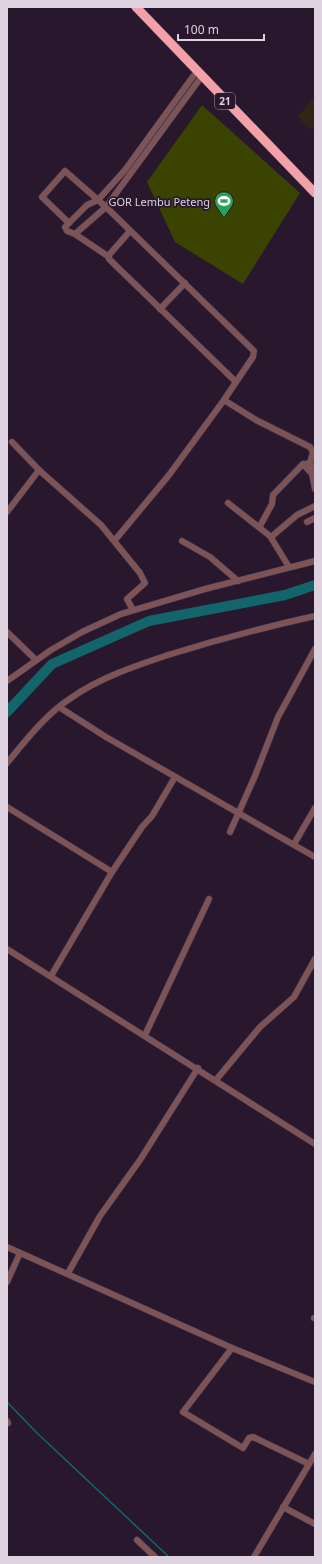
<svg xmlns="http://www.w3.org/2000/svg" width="322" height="1564" font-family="'Noto Sans',sans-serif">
<rect width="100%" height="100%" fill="#29172e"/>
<path fill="#2f2416" d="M315 96V131L313 129 311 130 300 120 301 119 298 116Z"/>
<path fill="#3a4400" d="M202 105 300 193 243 284 175 242 147 182Z"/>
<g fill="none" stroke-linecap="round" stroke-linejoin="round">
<path stroke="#12666b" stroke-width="1.5" d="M7 1402 37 1433 169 1557"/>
<path stroke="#12666b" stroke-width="10" d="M7 712 52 664 149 621 285 595 315 585"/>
<g stroke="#423147" stroke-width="7">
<g id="minor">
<path d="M69 223 42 197 65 171 106 207 254 351 253 357 236 382"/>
<path d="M130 231 109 255V259L236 382 224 400 256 420 310 447 313 452 310 463 315 472"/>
<path d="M75 234 106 207 202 76"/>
<path d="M109 257 75 234 67 231 65 227 87 205 98 200 125 170 197 71"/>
<path d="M160 309 185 283"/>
<path d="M12 442 39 470 101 525 140 573 145 583 127 599 133 610"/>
<path d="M303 464 312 474 315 489"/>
<path d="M228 503 270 536 289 567"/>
<path d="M7 512 39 470"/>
<path d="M307 522 315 518"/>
<path d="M260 526 272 504 273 495 302 465 310 463"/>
<path d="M271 537 297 515 315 506"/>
<path d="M115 540 169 475 224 400"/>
<path d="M182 541 210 557 238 581"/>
<path d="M7 632 36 660"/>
<path d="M7 681 51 650 82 632 121 614 205 589 315 561"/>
<path d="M59 707 106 737 315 857"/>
<path d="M7 763C26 740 46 714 71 698 99 678 135 666 168 655 216 640 265 627 315 616"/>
<path d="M7 807 112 872"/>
<path d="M230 832 255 776 278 717 315 649"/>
<path d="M294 844 315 808"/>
<path d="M7 949 315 1144"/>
<path d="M51 976 112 872 142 827 152 816 175 777"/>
<path d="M145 1035 209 899"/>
<path d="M216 1080 260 1027 294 997 315 959"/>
<path d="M7 1247 232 1348 315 1382"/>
<path d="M68 1273 100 1216 140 1160 198 1068"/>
<path d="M7 1282 20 1253"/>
<path d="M314 1318H315"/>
<path d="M232 1348 183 1412 243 1448 249 1438 253 1437 309 1464"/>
<path d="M7 1421 8 1423"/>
<path d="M283 1507 315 1524"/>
<path d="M137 1540 155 1557"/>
<path d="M254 1557 315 1454"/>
</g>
</g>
<g stroke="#423147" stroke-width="10">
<path id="highway" d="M136 7 315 193"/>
</g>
<use href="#minor" stroke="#7c5357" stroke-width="6"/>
<use href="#highway" stroke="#f3a1a9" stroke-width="9"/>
</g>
<defs>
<g id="stadium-pin" transform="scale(1)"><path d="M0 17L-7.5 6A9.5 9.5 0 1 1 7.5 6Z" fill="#2e9e5b" stroke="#29172e"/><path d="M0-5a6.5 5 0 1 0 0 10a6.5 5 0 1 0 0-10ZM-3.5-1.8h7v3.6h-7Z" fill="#fff"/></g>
</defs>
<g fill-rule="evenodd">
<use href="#stadium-pin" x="224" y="201"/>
</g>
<g text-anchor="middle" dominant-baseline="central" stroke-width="3.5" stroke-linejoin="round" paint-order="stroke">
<rect fill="#29172e" stroke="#a89aab" stroke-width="1" x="215" y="93" width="20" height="16" rx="3"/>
<g font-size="10" font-weight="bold" fill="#ded2e1">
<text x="225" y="101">21</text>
</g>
<g font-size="11" fill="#ded2e1" stroke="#29172e" text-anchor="end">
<text x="210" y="201">GOR Lembu Peteng</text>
</g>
</g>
<rect width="322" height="1564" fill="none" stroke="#ded2e1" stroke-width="16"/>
<path d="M178 34v6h86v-6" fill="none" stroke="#ded2e1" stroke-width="2"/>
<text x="184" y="34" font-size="12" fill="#ded2e1" stroke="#29172e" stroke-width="3" paint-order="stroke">100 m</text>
</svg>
